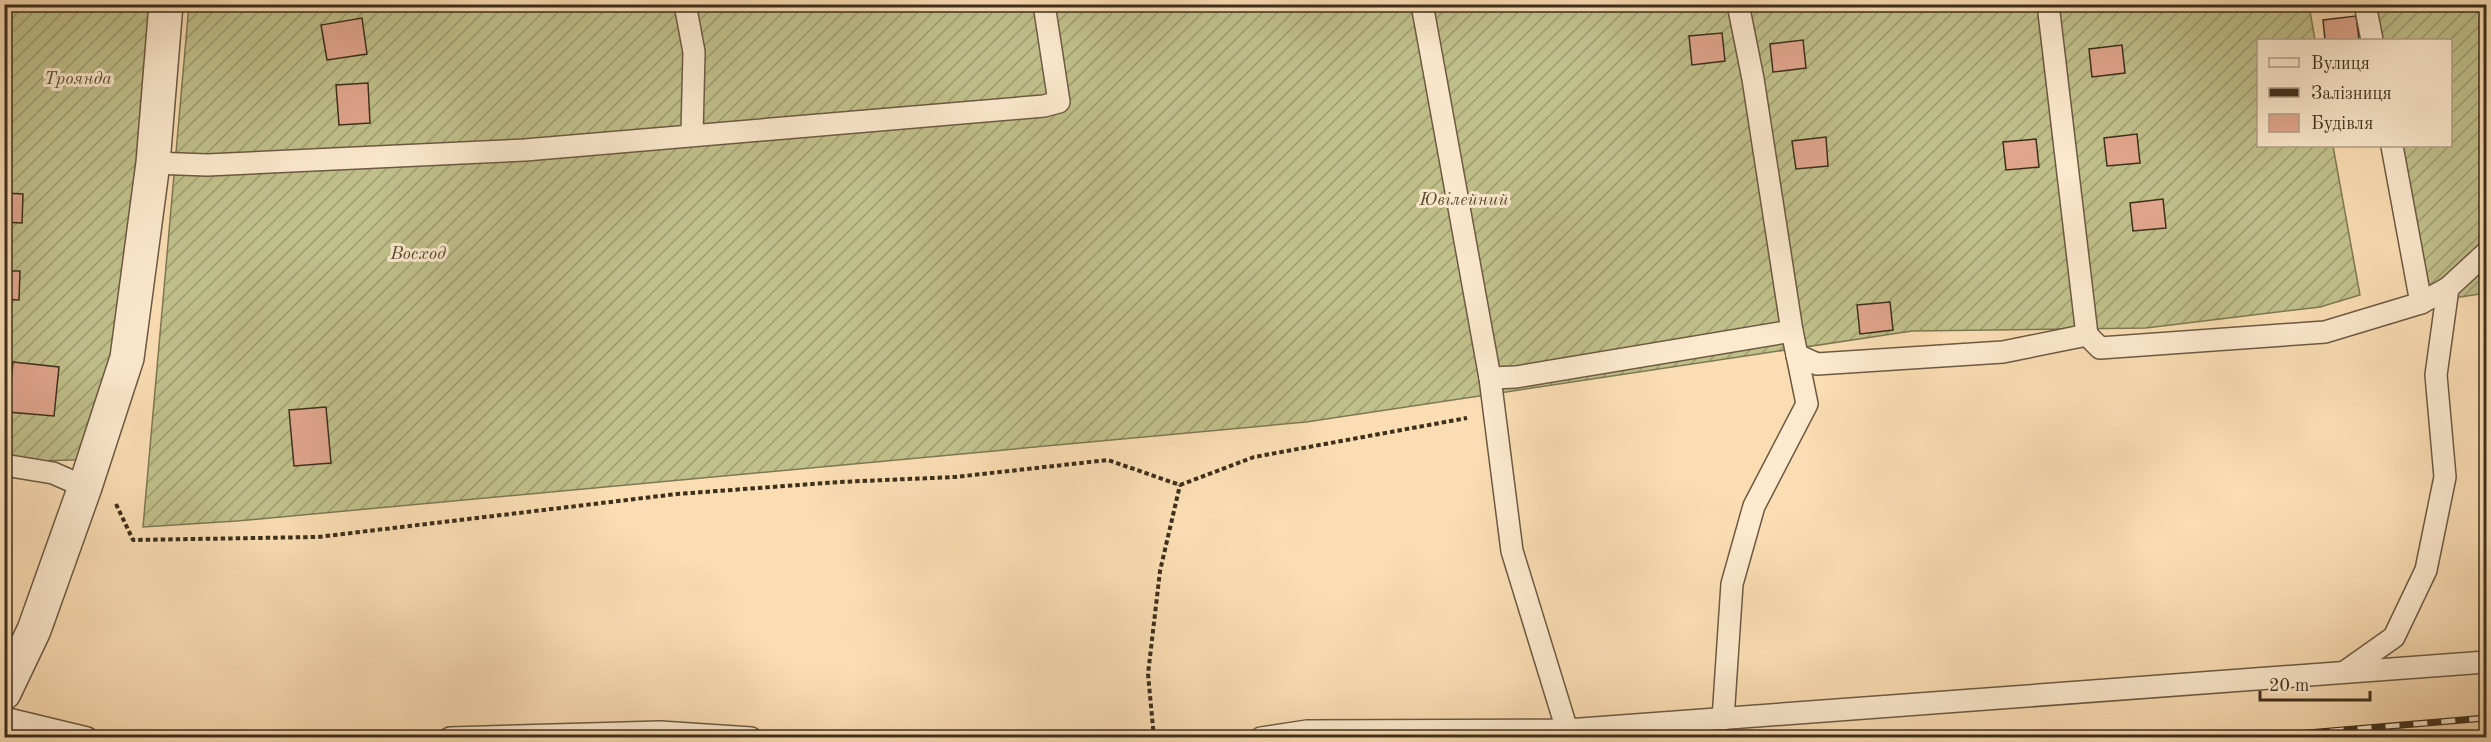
<svg xmlns="http://www.w3.org/2000/svg" width="2491" height="742" font-family="'Old Standard TT',serif">
<defs>
<pattern id="garden-furrows" width="10" height="10" patternUnits="userSpaceOnUse" patternTransform="scale(1.5)"><rect width="10" height="10" fill="#c0c08b"/><path d="M-1 1l2-2M0 10L10 0M9 11l2-2" fill="none" stroke="#9d9c71"/></pattern>
</defs>
<rect width="100%" height="100%" fill="#faddb3"/>
<filter id="stains"><feTurbulence type="fractalNoise" baseFrequency=".00333" numOctaves="4"/><feColorMatrix values="0 0 0 0 .2 0 0 0 0 .09 0 0 0 0 .02 0 0 0 .5 -.17"/></filter>
<radialGradient id="worn" r=".72"><stop offset=".6" stop-color="#630" stop-opacity="0"/><stop offset="1" stop-color="#630" stop-opacity=".3"/></radialGradient>
<g fill="url(#garden-furrows)" stroke="#7f7854" stroke-width="1.5">
<path d="M4 5H158L105 459 5 462Z"/>
<path d="M189 5H2309L2315 40H2258V146H2333L2360 295 2320 307 2146 328 1912 331 1306 422 237 521 143 527Z"/>
<path d="M2366 5H2486V293L2421 303 2392 146H2450V40H2372Z"/>
</g>
<g fill="#e1a68d" stroke="#3e2f1c" stroke-width="1.5">
<path d="M2356 16 2359 40H2325L2323 20Z"/>
<path d="M362 18 367 54 327 60 321 25Z"/>
<path d="M1722 33 1725 61 1692 65 1689 36Z"/>
<path d="M1803 40 1806 68 1773 72 1770 44Z"/>
<path d="M2122 45 2125 73 2092 77 2089 49Z"/>
<path d="M368 83 370 123 339 125 336 85Z"/>
<path d="M2137 134 2140 163 2107 166 2104 138Z"/>
<path d="M1826 137 1828 166 1796 169 1792 141Z"/>
<path d="M2036 139 2039 167 2006 170 2003 142Z"/>
<path d="M4 193 23 194 22 223 4 222Z"/>
<path d="M2163 199 2166 228 2133 231 2130 203Z"/>
<path d="M4 271H20L19 300 4 299Z"/>
<path d="M1890 302 1893 330 1860 334 1857 305Z"/>
<path d="M13 362 59 367 54 416 8 412Z"/>
<path d="M326 407 331 463 294 466 289 410Z"/>
</g>
<g fill="none" stroke-linecap="round" stroke-linejoin="round">
<g stroke="#6d5a42" stroke-width="24">
<g id="service">
<path d="M685 4 694 52 692 134"/>
<path d="M1422 4 1490 378 1512 551 1567 730"/>
<path d="M1738 4 1753 79 1792 331"/>
<path d="M2048 4 2087 335"/>
<path d="M2365 4 2372 40"/>
<path d="M2392 146 2421 303"/>
<path d="M153 163 207 165 525 150 1044 106 1059 102 1044 4"/>
<path d="M1490 378 1516 377 1792 331 1797 355 1817 364 2003 352 2087 335 2100 348 2325 332 2421 303 2448 288 2486 253"/>
<path d="M4 465 53 473 85 487"/>
<path d="M2346 671 2394 637 2426 570 2445 477 2436 375 2448 288"/>
<path d="M4 718 87 738"/>
<path d="M1723 719 1732 584 1754 506 1807 404 1797 355"/>
<path d="M450 738 660 732 751 738"/>
<path d="M1261 738 1307 731 1567 730 2486 662"/>
</g>
</g>
<g stroke="#6d5a42" stroke-width="36">
<path id="tertiary" d="M4 693 34 630 85 487 127 358 153 163 166 4"/>
</g>
<g stroke="#3e2f1c" stroke-width="4" stroke-dasharray="4.5 3" stroke-linecap="butt">
<path d="M116 504 133 540 318 537 677 494 839 482 955 477 1108 460 1180 485 1254 457 1467 418"/>
<path d="M1154 738 1148 674 1160 571 1180 485"/>
</g>
<use href="#service" stroke="#fce9ce" stroke-width="21"/>
<use href="#tertiary" stroke="#fce9ce" stroke-width="33"/>
<g stroke="#3e2f1c" stroke-width="7">
<path id="rail" d="M2246 738 2486 718"/>
</g>
<use href="#rail" stroke="#fce9ce" stroke-width="4.5" stroke-dasharray="14" stroke-linecap="butt"/>
</g>
<g text-anchor="middle" dominant-baseline="central" stroke-width="6" stroke-linejoin="round" paint-order="stroke">
<g font-size="18" font-style="italic" fill="#584c32" stroke="#fce9ce">
<text x="78" y="79">Троянда</text>
<text x="1464" y="200">Ювілейний</text>
<text x="418" y="254">Восход</text>
</g>
</g>
<rect width="2491" height="742" fill="none" stroke="#faddb3" stroke-width="24"/>
<rect x="6" y="6" width="2479" height="730" fill="none" stroke="#3e2f1c" stroke-width="3"/>
<rect x="12" y="12" width="2467" height="718" fill="none" stroke="#3e2f1c" stroke-width="1.5"/>
<rect x="2257" y="39" width="195" height="108" fill="#fce9ce" stroke="#b09f87" stroke-width="1.5"/>
<rect x="2269" y="58" width="30" height="9" fill="#fce9ce" stroke="#b09f87" stroke-width="1.5"/>
<text x="2311" y="69" font-size="18" fill="#3e2f1c">Вулиця</text>
<rect x="2269" y="88" width="30" height="9" fill="#3e2f1c" stroke="#b09f87" stroke-width="1.5"/>
<text x="2311" y="99" font-size="18" fill="#3e2f1c">Залізниця</text>
<rect x="2269" y="114" width="30" height="18" fill="#e1a68d" stroke="#b09f87" stroke-width="1.5"/>
<text x="2311" y="129" font-size="18" fill="#3e2f1c">Будівля</text>
<path d="M2260 691v9h110v-9" fill="none" stroke="#3e2f1c" stroke-width="3"/>
<text x="2269" y="691" font-size="18" fill="#3e2f1c" stroke="#fce9ce" stroke-width="4.5" paint-order="stroke">20 m</text>
<rect width="100%" height="100%" filter="url(#stains)"/>
<rect width="100%" height="100%" fill="url(#worn)"/>
</svg>
